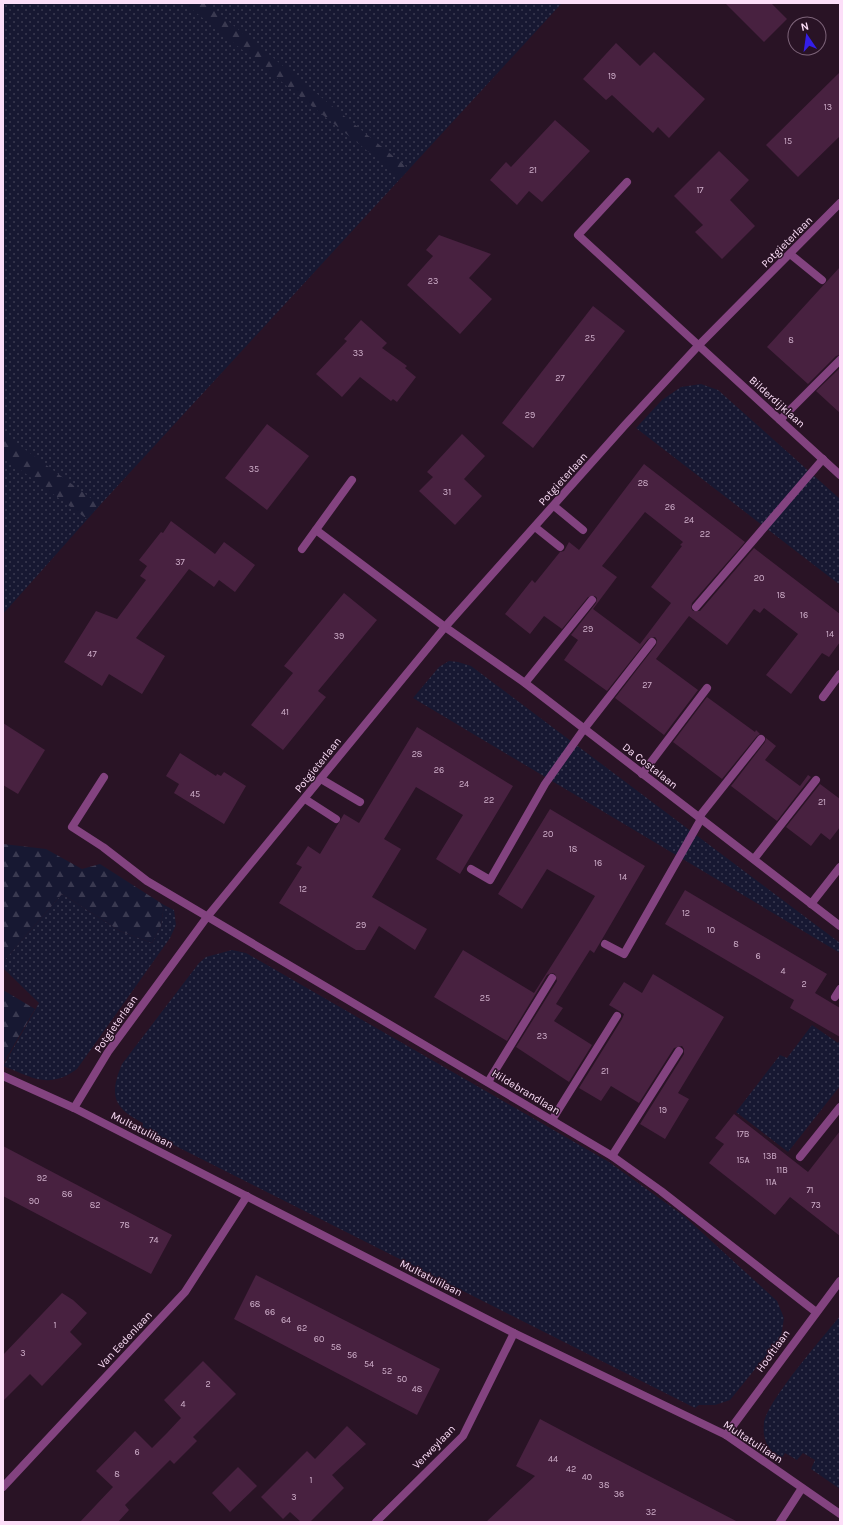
<svg xmlns="http://www.w3.org/2000/svg" width="843" height="1525" font-family="Karla,sans-serif">
<defs>
<pattern id="grass-dots" width="8" height="8" patternUnits="userSpaceOnUse"><rect width="8" height="8" fill="#171832"/><path d="M2 2h.1M6 6h.1" fill="none" stroke="#3a3950" stroke-width="1.8" stroke-linecap="round"/></pattern>
<pattern id="forest-firs" width="22" height="20" patternUnits="userSpaceOnUse"><rect width="22" height="20" fill="#171832"/><path d="M5 1l3.5 6h-7zM16 11l3.5 6h-7z" fill="#3a3950"/></pattern>
</defs>
<rect width="100%" height="100%" fill="#291325"/>
<g fill="url(#grass-dots)">
<path d="M3 3H562L100 505 3 614Z"/>
<path d="M701 384 718 390 840 499V585L636 428 662 400 681 387Z"/>
<path d="M449 661 458 662 471 666 840 943V953L413 698 439 667Z"/>
<path d="M62 894 120 931 152 943 161 926 164 905 174 910 176 925 170 938 77 1069C48 1090 32 1077 3 1066L39 1003 3 968V962Z"/>
<path d="M232 950 246 953 609 1162 684 1216 777 1301 784 1318 781 1337 730 1400 715 1405H699L695 1408 142 1129 143 1123C113 1108 109 1095 122 1064L199 963 206 957Z"/>
<path d="M812 1025 838 1043 840 1040V1086L788 1152 736 1112 780 1055 787 1058Z"/>
<path d="M840 1316V1489L811 1469 815 1460 803 1453 797 1460 785 1453 781 1459C767 1450 762 1438 764 1423 767 1401 824 1336 840 1316Z"/>
</g>
<g fill="url(#forest-firs)">
<path d="M184 3H206L409 169 401 178Z"/>
<path d="M3 433 100 505 87 519 3 457Z"/>
<path d="M3 844 46 849 82 869 100 864 164 905 161 926 152 943 120 931 62 894 3 962Z"/>
<path d="M3 990 35 1009 3 1064Z"/>
</g>
<g fill="#482140" fill-rule="evenodd">
<path d="M725 3H771L787 19 764 42Z"/>
<path d="M616 43 640 66 654 52 705 99 669 138 658 127 653 133 612 95 606 100 583 79Z"/>
<path d="M840 72V136L798 177 766 145Z"/>
<path d="M555 120 590 151 542 202 529 191 517 205 490 180 506 162 511 167Z"/>
<path d="M719 151 749 180 730 200 755 226 722 259 695 232 703 225 674 196Z"/>
<path d="M439 235 491 254 469 278 492 299 460 334 407 285 433 256 426 250Z"/>
<path d="M840 267V355L836 356 808 384 767 347Z"/>
<path d="M593 306 625 331 533 448 502 423Z"/>
<path d="M361 320 387 343 382 348 407 366 405 368 416 377 397 402 393 399 391 401 360 377 342 397 316 374 347 341 344 339Z"/>
<path d="M840 368V413L816 391Z"/>
<path d="M267 424 309 456 267 510 225 478Z"/>
<path d="M462 434 485 456 464 479 482 496 455 525 419 491 433 477 427 472Z"/>
<path d="M644 464 745 542 692 603 691 608 693 611H700L754 548 840 614V642L829 657 822 653 791 694 766 675 798 634 764 608 760 613 754 609 727 645 689 616 656 659 698 690 664 735 615 698 656 645 657 640 655 637 648 639 607 691 564 660 578 640 571 635 596 603 597 598 595 596 588 597 562 629 544 616 530 634 505 614 532 580 535 583 560 552 564 551 569 542 579 550ZM645 512 683 542 680 545 682 546 651 587 671 603 640 644 593 609 617 577 602 566Z"/>
<path d="M171 521 215 554 224 542 255 565 235 592 219 580 214 587 189 569 136 638 165 656 142 694 109 674 102 686 64 662 96 611 117 619 146 580 140 576 147 566 139 560 161 532 163 533Z"/>
<path d="M344 593 377 620 318 691 326 697 283 750 251 725 293 673 284 666Z"/>
<path d="M707 697 755 732 756 730 760 734 757 736 722 779 673 742Z"/>
<path d="M3 723 45 750 18 794 3 785Z"/>
<path d="M417 727 513 786 460 874 436 859 463 815 416 787 384 839 401 849 372 897 427 929 415 950 379 926 365 950H356L279 903 302 867 296 864 308 846 320 854 344 814 359 823Z"/>
<path d="M766 738 776 746 765 760 800 786 808 775 811 777 777 821 731 786 765 742Z"/>
<path d="M180 753 216 776 217 774 221 776 224 772 246 786 224 824 174 793 179 784 166 776Z"/>
<path d="M820 784 840 799V827L830 840 821 833 811 846 786 827Z"/>
<path d="M550 809 645 866 594 953 590 950 556 1004 563 1008 554 1021 592 1045 569 1082 516 1047 557 981 555 974 552 973 547 975 507 1041 434 997 463 950 534 993 576 927 595 896 547 869 522 909 498 894Z"/>
<path d="M685 890 827 974 815 993 840 1008V1037L790 1008 794 1000 665 924Z"/>
<path d="M653 974 724 1017 678 1093 689 1099 665 1139 640 1124 684 1054V1049L682 1046 674 1048 639 1103 611 1086 601 1101 579 1088 622 1019 624 1014 609 1005 624 982 642 993Z"/>
<path d="M734 1114 808 1172 840 1131V1236L790 1197 775 1215 709 1163 724 1144 715 1138Z"/>
<path d="M3 1146 172 1235 151 1274 3 1196Z"/>
<path d="M256 1275 440 1369 417 1415 234 1319Z"/>
<path d="M62 1293 73 1300 87 1313 70 1332 82 1344 42 1386 30 1374 3 1401V1355Z"/>
<path d="M203 1361 236 1394 193 1437 197 1441 174 1464 170 1460 125 1505 129 1510 118 1522H80L113 1487 96 1471 135 1431 152 1448 167 1433 181 1418 164 1400Z"/>
<path d="M540 1419 591 1446 738 1522H486L535 1476 516 1466Z"/>
<path d="M347 1426 366 1444 332 1475 344 1488 310 1522H301L290 1512 283 1519 261 1497 307 1451 315 1459Z"/>
<path d="M238 1467 257 1486 230 1512 212 1493Z"/>
</g>
<g fill="none" stroke-linecap="round" stroke-linejoin="round">
<g stroke="#834380" stroke-width="8">
<path d="M790 254 822 280"/>
<path d="M780 420 840 360"/>
<path d="M554 506 583 530"/>
<path d="M535 527 560 547"/>
<path d="M696 607 823 459"/>
<path d="M525 683 592 600"/>
<path d="M823 697 840 674"/>
<path d="M642 774 707 688"/>
<path d="M321 779 360 802"/>
<path d="M305 799 336 819"/>
<path d="M699 817 761 739"/>
<path d="M754 859 816 780"/>
<path d="M471 869 490 880 545 784 584 729 652 642"/>
<path d="M811 904 840 867"/>
<path d="M605 944 624 954 701 819"/>
<path d="M835 997 840 989"/>
<path d="M488 1082 552 978"/>
<path d="M552 1120 617 1016"/>
<path d="M612 1156 679 1051"/>
<path d="M800 1157 840 1107"/>
</g>
<g stroke="#834380" stroke-width="8">
<path d="M627 182 578 235 840 475"/>
<path d="M316 530 445 627 525 683 840 926"/>
<path d="M302 549 352 480"/>
<path d="M104 777 72 827 103 847 147 881 612 1156 661 1191 816 1312"/>
<path d="M3 1076 74 1108 514 1333 726 1435 840 1514"/>
<path d="M74 1108 108 1052 207 917 445 627 625 425 698 346 840 203"/>
<path d="M726 1435 840 1281"/>
<path d="M3 1487 185 1292 247 1196"/>
<path d="M376 1522 463 1436 514 1333"/>
<path d="M780 1522 802 1488"/>
</g>
</g>
<g text-anchor="middle" dominant-baseline="central" stroke-width="3" stroke-linejoin="round" paint-order="stroke">
<g font-size="9" fill="#cfafca">
<text x="612" y="76">19</text>
<text x="828" y="107">13</text>
<text x="788" y="141">15</text>
<text x="533" y="170">21</text>
<text x="700" y="190">17</text>
<text x="433" y="281">23</text>
<text x="590" y="338">25</text>
<text x="791" y="340">8</text>
<text x="358" y="353">33</text>
<text x="560" y="378">27</text>
<text x="530" y="415">29</text>
<text x="254" y="469">35</text>
<text x="643" y="483">28</text>
<text x="447" y="492">31</text>
<text x="670" y="507">26</text>
<text x="689" y="520">24</text>
<text x="705" y="534">22</text>
<text x="180" y="562">37</text>
<text x="759" y="578">20</text>
<text x="781" y="595">18</text>
<text x="804" y="615">16</text>
<text x="588" y="629">29</text>
<text x="830" y="634">14</text>
<text x="339" y="636">39</text>
<text x="92" y="654">47</text>
<text x="647" y="685">27</text>
<text x="285" y="712">41</text>
<text x="417" y="754">28</text>
<text x="439" y="770">26</text>
<text x="464" y="784">24</text>
<text x="195" y="794">45</text>
<text x="489" y="800">22</text>
<text x="822" y="802">21</text>
<text x="548" y="834">20</text>
<text x="573" y="849">18</text>
<text x="598" y="863">16</text>
<text x="623" y="877">14</text>
<text x="303" y="889">12</text>
<text x="686" y="913">12</text>
<text x="361" y="925">29</text>
<text x="711" y="930">10</text>
<text x="736" y="944">8</text>
<text x="758" y="956">6</text>
<text x="783" y="971">4</text>
<text x="804" y="984">2</text>
<text x="485" y="998">25</text>
<text x="542" y="1036">23</text>
<text x="605" y="1071">21</text>
<text x="663" y="1110">19</text>
<text x="743" y="1134">17B</text>
<text x="770" y="1156">13B</text>
<text x="743" y="1160">15A</text>
<text x="782" y="1170">11B</text>
<text x="42" y="1178">92</text>
<text x="771" y="1182">11A</text>
<text x="810" y="1190">71</text>
<text x="67" y="1194">86</text>
<text x="34" y="1201">90</text>
<text x="95" y="1205">82</text>
<text x="816" y="1205">73</text>
<text x="125" y="1225">78</text>
<text x="154" y="1240">74</text>
<text x="255" y="1304">68</text>
<text x="270" y="1312">66</text>
<text x="286" y="1320">64</text>
<text x="55" y="1325">1</text>
<text x="302" y="1328">62</text>
<text x="319" y="1339">60</text>
<text x="336" y="1347">58</text>
<text x="23" y="1353">3</text>
<text x="352" y="1355">56</text>
<text x="369" y="1364">54</text>
<text x="387" y="1371">52</text>
<text x="402" y="1379">50</text>
<text x="208" y="1384">2</text>
<text x="417" y="1389">48</text>
<text x="183" y="1404">4</text>
<text x="137" y="1452">6</text>
<text x="553" y="1459">44</text>
<text x="571" y="1469">42</text>
<text x="117" y="1474">8</text>
<text x="587" y="1477">40</text>
<text x="311" y="1480">1</text>
<text x="604" y="1485">38</text>
<text x="619" y="1494">36</text>
<text x="294" y="1497">3</text>
<text x="651" y="1512">32</text>
</g>
<g font-size="11" fill="#fcdef8" stroke="#291325">
<text transform="translate(787 242) rotate(-45)">Potgieterlaan</text>
<text transform="translate(777 402) rotate(42)">Bilderdijklaan</text>
<text transform="translate(563 479) rotate(-48)">Potgieterlaan</text>
<text transform="translate(318 765) rotate(-51)">Potgieterlaan</text>
<text transform="translate(650 766) rotate(38)">Da Costalaan</text>
<text transform="translate(116 1024) rotate(-55)">Potgieterlaan</text>
<text transform="translate(526 1092) rotate(31)">Hildebrandlaan</text>
<text transform="translate(142 1130) rotate(27)">Multatulilaan</text>
<text transform="translate(431 1278) rotate(27)">Multatulilaan</text>
<text transform="translate(125 1340) rotate(-47)">Van Eedenlaan</text>
<text transform="translate(773 1351) rotate(-54)">Hooftlaan</text>
<text transform="translate(753 1442) rotate(33)">Multatulilaan</text>
<text transform="translate(434 1447) rotate(-46)">Verweylaan</text>
</g>
</g>
<rect width="843" height="1525" fill="none" stroke="#fcdef8" stroke-width="8"/>
<g transform="translate(807 36) rotate(347)"><circle r="19" fill="#291325" stroke="#7d6479"/>
<path d="M0-3L7 15L0 10L-7 15Z" fill="#341ee8"/>
<text y="-6" font-size="11" font-weight="bold" text-anchor="middle" fill="#fcdef8">N</text>
</g>
</svg>
